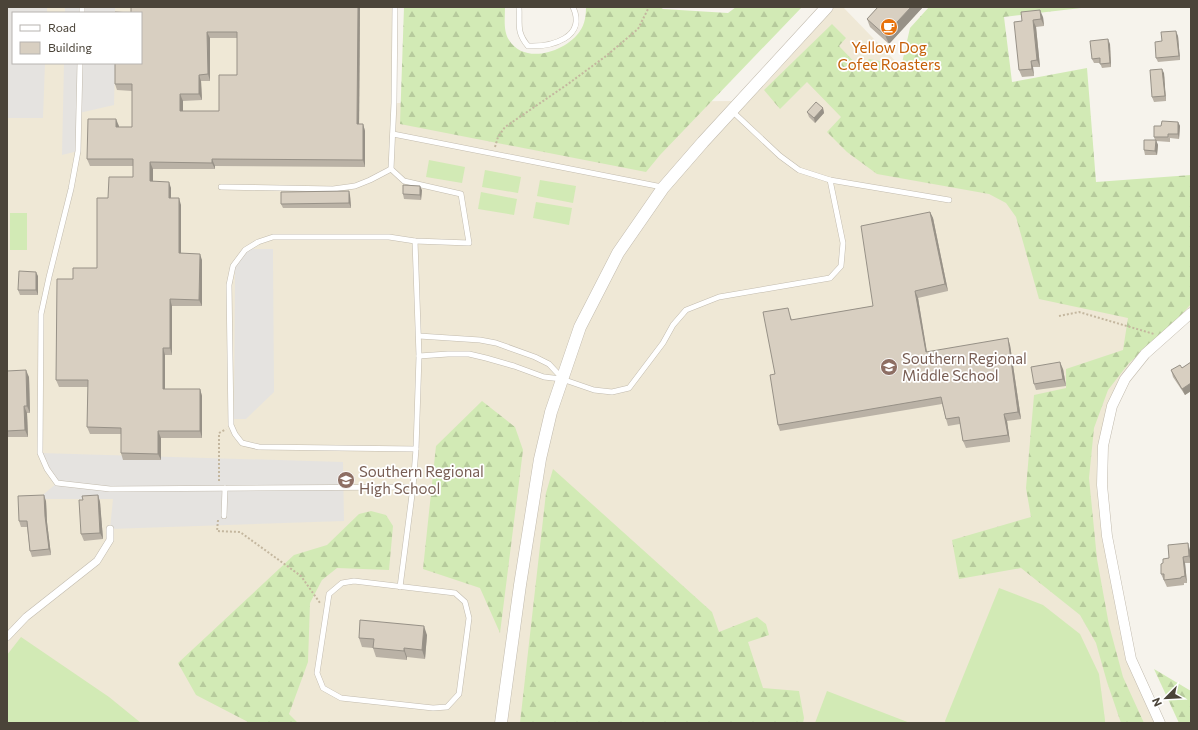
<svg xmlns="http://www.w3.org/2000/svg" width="1198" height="730" font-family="Commissioner,sans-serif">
<defs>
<pattern id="forest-firs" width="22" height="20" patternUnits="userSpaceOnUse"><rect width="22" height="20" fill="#d2eab5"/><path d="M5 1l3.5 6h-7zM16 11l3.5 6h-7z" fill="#b6ca9c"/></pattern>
</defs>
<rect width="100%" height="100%" fill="#f6f3ec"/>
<path fill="#efe8d6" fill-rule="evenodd" d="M7 7H395V103L740 101 827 7H843L1058 229 1191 212V312L1145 354 1112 406 1102 485 1131 659 1161 723H7ZM13 13H141V63H13Z"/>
<g fill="url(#forest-firs)">
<path d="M404 7H505C505 18 503 31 509 40 525 66 567 51 580 31 585 24 586 15 586 7H660L663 9 728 13 736 7H802L660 155 646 172 400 124Z"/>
<path d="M929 7H1090L1004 17 1012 82 1087 68 1096 182 1191 175V304L1167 330 1129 363 1108 390 1094 428 1089 478 1097 559 1109 625 1123 677 1144 723H1121L1107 682 1096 643 1080 615 1021 568 959 579 952 540 1031 517 1026 488 1034 395 1066 388V369L1123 350 1128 318 1039 299 1016 217 1006 203 989 194 877 174 847 152 827 132 841 117 807 82 780 109 764 90 832 24 846 38 839 46 860 68 869 59 885 62 895 70 902 63 910 28Z"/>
<path d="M482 401 515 427 523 450 500 633 480 588 423 569 436 446Z"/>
<path d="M553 469 712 612 719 632 757 617 766 624 769 635 748 642 763 688 799 691 804 718 803 723H520L546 493Z"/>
<path d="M371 511 386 515 393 526 389 570 337 568 322 580 310 603 308 662 289 714 298 723H250L196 695 178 663 294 555 327 545 359 514Z"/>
<path d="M1154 669 1191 691V723H1179Z"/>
</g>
<g fill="#d2eab5">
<path d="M429 160 465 167 462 183 426 177Z"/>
<path d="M485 170 521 177 518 193 482 187Z"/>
<path d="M540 180 576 186 573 203 537 196Z"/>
<path d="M481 192 517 199 514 215 478 209Z"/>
<path d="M536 202 572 208 569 225 533 218Z"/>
<rect x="10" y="213" width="17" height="37"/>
<path d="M999 588 1043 605 1080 634 1099 674 1105 720V723H946L945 721Z"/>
<path d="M21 637 109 697 141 723H7V655Z"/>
<path d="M827 691 910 723H815Z"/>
</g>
<g fill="#e5e3e0">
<path d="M7 7H47V13H13V63H45L43 118H7Z"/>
<rect x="65" y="7" width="50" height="6"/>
<path d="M64 63H115L114 105 79 113 78 151 62 155Z"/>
<path d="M249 249H273L274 392 246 419H234L235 267Z"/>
<path d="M40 453 343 462 344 521 110 529 113 499H38L57 483Z"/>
</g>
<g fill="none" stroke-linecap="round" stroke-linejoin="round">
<g stroke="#c2bbae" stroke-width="6">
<g id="service">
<path d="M395 7 394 103 391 169 404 181 461 194 469 243 415 241 389 237H273L258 242 245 250 233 266 229 285 231 425 235 434 242 443 259 447 416 449"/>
<path d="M519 7C520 24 516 32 528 46 551 47 587 38 573 7"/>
<path d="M82 13V7"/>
<path d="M80 63 78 151 71 189 49 277 41 314 40 453 47 469 57 483 110 489 413 487"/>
<path d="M393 134 662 187"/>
<path d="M830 180 949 200"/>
<path d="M221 187 333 189 355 186 370 180 391 169"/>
<path d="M419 336 480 340 496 343 535 357 549 364 562 378"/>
<path d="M419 356 448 354H469L486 358 514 366 544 377 562 379 594 390 612 392 629 388 663 343 673 325 686 310 719 297 830 278 841 266 843 243 830 180 799 170 780 156 732 111"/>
<path d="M224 516 225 488"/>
<path d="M354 581 455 593 465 602 469 618 459 694 447 707 433 708 341 698 323 688 317 673 329 594 342 583Z"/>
<path d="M400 587 413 487 416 449 419 356 415 241"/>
</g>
</g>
<g stroke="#c2bbae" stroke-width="8">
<path id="pedestrian" d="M7 637 26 617 97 561 110 540V529"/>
</g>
<g stroke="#c2bbae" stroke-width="11">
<path id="minor" d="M1160 723 1131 659 1107 536 1102 485 1103 446 1112 406 1125 379 1145 354 1191 313"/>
</g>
<g stroke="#c2bbae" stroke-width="13">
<path id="tertiary" d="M501 723 520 585 540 459 551 412 580 327 618 253 663 188 703 142 827 7"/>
</g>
<g stroke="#c4b79f" stroke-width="2" stroke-dasharray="2 2" stroke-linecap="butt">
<path d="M495 147 498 137 505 127 568 84 606 56 638 29 649 7"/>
<path d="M1059 316 1079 312 1154 334"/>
<path d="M219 481V433L226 429"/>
<path d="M218 520 217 531 240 532 301 576 320 603"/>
</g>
<use href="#service" stroke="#fff" stroke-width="5"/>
<use href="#pedestrian" stroke="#fff" stroke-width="7"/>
<use href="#minor" stroke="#fff" stroke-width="10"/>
<use href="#tertiary" stroke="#fff" stroke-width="12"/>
</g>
<g fill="#bab2a6" fill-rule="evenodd">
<path d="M131 7H360L359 124H363L365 131V167L215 166V169H153V181L171 188V198L181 205V253L202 260V306H172V355H165V389H200L202 396V438H161V460H123L121 453V434H90L87 427 88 387H59L56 380 73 279 97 268 108 198 133 177V166H90L87 159 119 126V127H132V91L117 90 115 84 131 13ZM210 38H237V75L219 111H183V101L202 100 201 81H210Z"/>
<path d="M878 7H923L889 44 870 27 867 19Z"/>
<path d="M1043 17 1044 26 1036 27 1040 67H1033L1034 76 1022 77 1019 70 1022 21Z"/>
<path d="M1178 36 1180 60 1158 62 1156 58 1162 41Z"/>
<path d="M1110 44 1111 67 1102 68 1100 63H1094L1092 59Z"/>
<path d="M1164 73 1166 101 1154 102 1152 97Z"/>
<path d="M823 108 824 113 815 123 809 117 807 112Z"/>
<path d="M1178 122 1180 126 1179 139 1170 138V142L1156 141 1158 145 1157 155H1145L1144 150 1155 140 1154 137 1161 126Z"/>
<path d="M422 190 421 200 404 199 403 194Z"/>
<path d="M350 195 351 208H283L281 204Z"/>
<path d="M930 212 933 218 948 291 918 298 927 352 1010 345 1021 419 1007 421 1010 442 966 448 963 441 960 424 948 426 946 419 942 404 780 431 778 425 775 374 790 315 792 320 873 306Z"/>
<path d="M38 276V295H20L18 290Z"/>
<path d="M1191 362V391L1185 395 1173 377 1171 370 1182 368Z"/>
<path d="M1063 369 1066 386 1036 390 1034 384Z"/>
<path d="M7 371 29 377 30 413H27L28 437H8L7 434Z"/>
<path d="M98 495 100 502 103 539 84 541 81 534 83 500Z"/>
<path d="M46 501 47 522 51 555 32 557 30 551 27 527H21L19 521Z"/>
<path d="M1190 550 1191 563H1185L1187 583H1184V585L1167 587 1161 574 1169 558Z"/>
<path d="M427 635 425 659 407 657V660L376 657 373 648 362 647 359 638Z"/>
</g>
<g fill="#979187">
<path d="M358 7H360L359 131 357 124Z"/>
<path d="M911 7H923L889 44 885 35Z"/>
<path d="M1040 10 1043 17 1044 26 1041 19Z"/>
<path d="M1033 20 1036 27 1040 67 1037 60Z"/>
<path d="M1176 31 1178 36 1180 60 1179 56Z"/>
<path d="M207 32 210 38V81L208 74Z"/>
<path d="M1108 39 1110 44 1111 67 1110 63Z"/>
<path d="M1031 61 1033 67 1034 76 1032 69Z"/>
<path d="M1162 69 1164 73 1166 101 1165 96Z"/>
<path d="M199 75 201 81 202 100 199 94Z"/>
<path d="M180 94 183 101V118L180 111Z"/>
<path d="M823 108 824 113 815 123 814 118Z"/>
<path d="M116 119 119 126V134L116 127Z"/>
<path d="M1178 122 1180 126 1179 139 1178 134Z"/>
<path d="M363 124 365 131V167L363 160Z"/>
<path d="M1156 140 1158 145 1157 155 1155 151Z"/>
<path d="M212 159 215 166V169L212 163Z"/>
<path d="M150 162 153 169V188L150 181Z"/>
<path d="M169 182 171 188V205L169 198Z"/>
<path d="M420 186 422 190 421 200 420 195Z"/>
<path d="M349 191 350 195 351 208 349 203Z"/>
<path d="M179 198 181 205V260L179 253Z"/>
<path d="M930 212 933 218 948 291 945 284Z"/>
<path d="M200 254 202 260V306L199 300Z"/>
<path d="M36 272 38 276V295L36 290Z"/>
<path d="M915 291 918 298 928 359 926 352Z"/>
<path d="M170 299 172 306V355L170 348Z"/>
<path d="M1008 338 1010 345 1021 419 1018 412Z"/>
<path d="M163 348 165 355V396L163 389Z"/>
<path d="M1060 362 1063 369 1066 386 1063 379Z"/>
<path d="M26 370 29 377 30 413 27 406Z"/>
<path d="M1191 383V391L1185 395 1182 389Z"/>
<path d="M200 389 202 396V438L200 431Z"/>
<path d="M24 406 27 413 28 437 25 430Z"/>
<path d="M1004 414 1007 421 1010 442 1008 435Z"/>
<path d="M158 431 161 438V460L158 454Z"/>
<path d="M44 495 46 501 47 522 51 555 49 549 45 516Z"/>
<path d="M98 495 100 502 103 539 100 533Z"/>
<path d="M1188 543 1190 550 1191 562 1189 556Z"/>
<path d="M1183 557 1185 563 1187 583 1185 576Z"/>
<path d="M424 626 427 635 425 659 422 650Z"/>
<path d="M404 648 407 657V660L404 651Z"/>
</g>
<g fill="#d8cfc1" stroke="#979187" fill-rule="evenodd">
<path d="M131 7H358L357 124H363V160L212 159V163L150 162V181L169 182V198H179V253L200 254 199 300 170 299V348H163V389H200V431H158V454L121 453V428L87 427 88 380H56L57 279H73V268H97V198H108L109 177H133V159H87L88 119H116V127H132V84H115V63H141V13H115V12L131 13ZM207 32H237V75H219V111H180V94H199V75L208 74Z"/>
<path d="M878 7H911L885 35 867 19Z"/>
<path d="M1040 10 1041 19 1033 20 1037 60 1031 61 1032 69 1019 70 1014 22 1022 21 1021 12Z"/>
<path d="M1176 31 1179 56 1156 58 1155 42 1162 41 1161 32Z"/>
<path d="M1108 39 1110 63 1100 64V58L1092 59 1090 41Z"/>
<path d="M1162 69 1165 96 1152 97 1150 70Z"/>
<path d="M816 102 823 108 814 118 807 112Z"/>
<path d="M1162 121 1178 122V134H1168V137H1154V126H1161Z"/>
<path d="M1144 140H1156L1155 151 1144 150Z"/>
<path d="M403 185 420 186V195L403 194Z"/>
<path d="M349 191V203L281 204V192Z"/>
<path d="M930 212 945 284 915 291 926 352 1008 338 1018 412 1004 414 1008 435 963 441 959 417 946 419 941 397 778 425 770 375 775 374 763 312 788 308 791 320 873 306 861 226Z"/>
<path d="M19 271 36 272V290H18Z"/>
<path d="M1060 362 1063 379 1034 384 1031 367Z"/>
<path d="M1191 362V383L1182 389 1171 370 1180 365 1182 368Z"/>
<path d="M26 370 27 406H24L25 430 7 431V371Z"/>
<path d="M44 495 45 516 49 549 30 551 27 521H19L18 496Z"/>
<path d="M98 495 100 533 81 534 79 500H83L82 496Z"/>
<path d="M1188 543 1189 556 1183 557 1185 576 1181 577V578L1164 580V574H1161V564L1163 563V559L1169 558 1168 545Z"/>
<path d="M360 620 424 626 422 650 404 648V651L373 648 374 639 359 638Z"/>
</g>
<defs>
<g id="cafe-disc" transform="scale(0.9)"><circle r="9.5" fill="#e8710a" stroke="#fff"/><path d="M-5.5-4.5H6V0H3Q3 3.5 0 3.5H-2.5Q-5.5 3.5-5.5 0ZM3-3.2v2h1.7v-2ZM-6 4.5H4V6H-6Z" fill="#fff"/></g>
<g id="school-disc" transform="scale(0.9)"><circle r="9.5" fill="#8d6e63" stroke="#fff"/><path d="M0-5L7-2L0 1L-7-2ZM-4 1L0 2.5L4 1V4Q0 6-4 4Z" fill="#fff"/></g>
</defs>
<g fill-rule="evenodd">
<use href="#cafe-disc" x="889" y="27"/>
<use href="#school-disc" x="889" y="367"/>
<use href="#school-disc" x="346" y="480"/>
</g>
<g text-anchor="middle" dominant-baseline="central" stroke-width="3.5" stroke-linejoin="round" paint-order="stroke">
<g font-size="15" fill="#c56008" stroke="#fff">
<text x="889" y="47">Yellow Dog<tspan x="889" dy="17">Cofee Roasters</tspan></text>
</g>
<g font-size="15" fill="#785e54" stroke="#fff" text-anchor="start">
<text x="902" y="358">Southern Regional<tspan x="902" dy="17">Middle School</tspan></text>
<text x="359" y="471">Southern Regional<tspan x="359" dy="17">High School</tspan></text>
</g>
</g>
<rect width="1198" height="730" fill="none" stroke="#4b4439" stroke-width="16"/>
<rect x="12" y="12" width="130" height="52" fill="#ffffff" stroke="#b7b4b0"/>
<rect x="20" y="25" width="20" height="6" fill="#ffffff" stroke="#b7b4b0"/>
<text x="48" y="32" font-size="12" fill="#4b4439">Road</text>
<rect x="20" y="42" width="20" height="12" fill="#d8cfc1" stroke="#b7b4b0"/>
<text x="48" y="52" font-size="12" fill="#4b4439">Building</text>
<g transform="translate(1166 698) rotate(246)" stroke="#ffffff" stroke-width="3" paint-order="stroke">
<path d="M0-3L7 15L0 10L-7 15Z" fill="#4b4439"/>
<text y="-6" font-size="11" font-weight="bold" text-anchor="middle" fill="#4b4439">N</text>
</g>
</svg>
